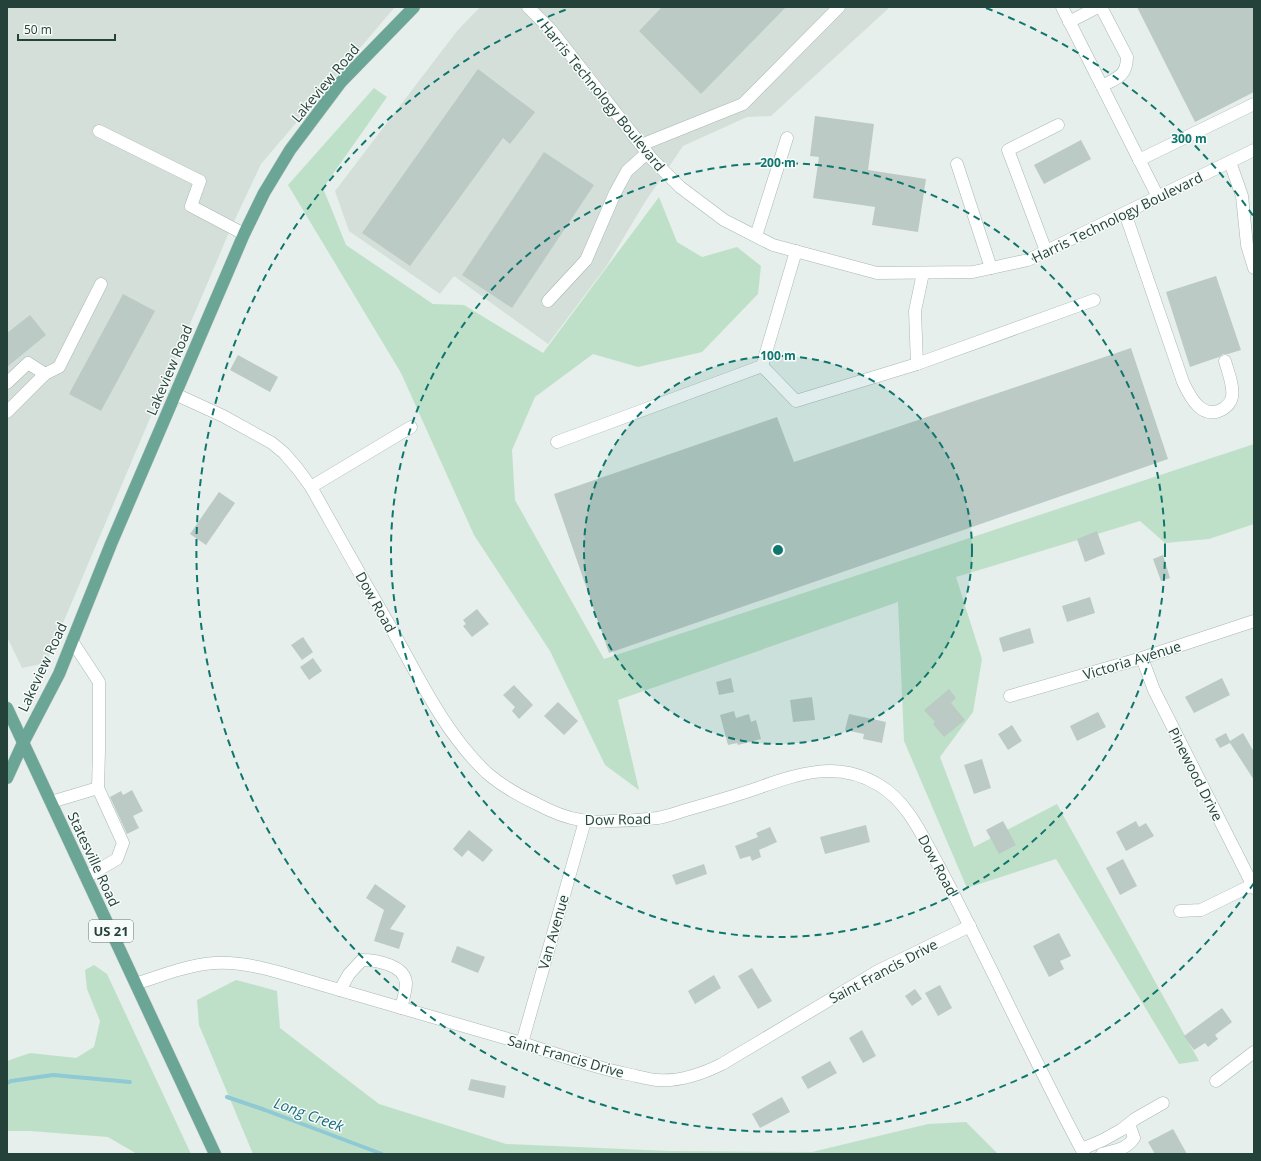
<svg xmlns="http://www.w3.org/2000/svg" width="1261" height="1161" font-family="'Open Sans',sans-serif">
<rect width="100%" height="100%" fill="#e6efeb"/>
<g fill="#d4dfda">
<path d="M7 7H395L261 164 230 230 46 663 22 668 7 637Z"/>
<path d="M480 7H890L771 116 747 117 683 146 645 202 606 267 548 344 454 276 440 294 349 231 335 191 457 31Z"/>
</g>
<g fill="#bfe0c8">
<path d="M374 88 387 97 323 188 346 245 433 304 464 305 543 353 659 197 677 242 702 257 737 247 761 266 758 294 702 352 638 367 593 354 535 397 512 450 515 500 604 659 1254 444V524L1209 539 1165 543 1140 521 956 577 982 659 973 712 940 757 974 847 1057 804 1199 1061 1179 1064 1056 859 967 888 904 741 898 602 618 700 639 790 605 765 550 651 474 535 401 373 288 185Z"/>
<path d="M94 965 107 974 191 1154H137L108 1137 30 1131H7V1061L30 1053 76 1058 94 1047 100 1021 87 989 85 970Z"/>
<path d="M236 980 277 991 280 1028 379 1104 506 1144 669 1151 812 1152 928 1124 966 1122 998 1154H253L199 1025 197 1000Z"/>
</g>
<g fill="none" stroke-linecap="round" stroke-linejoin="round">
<g stroke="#8ec9d4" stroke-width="4">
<path d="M7 1083 11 1081 53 1075 130 1082"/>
<path d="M227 1097 265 1110 382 1154"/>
</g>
</g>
<g fill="#bbcac4">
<path d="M662 7H786L701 94 639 31Z"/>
<path d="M1137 7H1254V92L1195 122Z"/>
<path d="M478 69 535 112 510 144 503 138 410 266 362 233Z"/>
<path d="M815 116 874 124 868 170 926 179 918 232 872 225 875 207 813 198 819 157 810 156Z"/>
<path d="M1081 140 1091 159 1044 184 1034 165Z"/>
<path d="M544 152 594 185 512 308 462 275Z"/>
<path d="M1216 276 1241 350 1228 354H1223L1219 357 1190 367 1166 292Z"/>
<path d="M123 294 155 311 101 411 69 394Z"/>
<path d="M30 315 46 335 7 367V333Z"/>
<path d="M1131 348 1168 459 609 653 554 494 777 417 794 462Z"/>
<path d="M238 355 278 377 270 392 230 370Z"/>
<path d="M219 492 235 503 206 545 190 534Z"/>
<path d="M1097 531 1105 554 1085 562 1077 539Z"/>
<path d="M1163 555 1170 578 1161 581 1153 559Z"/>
<path d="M1090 597 1095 613 1067 622 1062 606Z"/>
<path d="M477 609 489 624 472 637 463 626 466 624 463 620Z"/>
<path d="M1030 628 1034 643 1003 652 999 638Z"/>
<path d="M303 637 313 652 302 660 291 645Z"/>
<path d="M313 658 322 671 309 680 300 667Z"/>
<path d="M731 678 734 692 719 695 716 682Z"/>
<path d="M1222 678 1230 695 1194 713 1185 697Z"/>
<path d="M514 685 533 705 519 719 512 711 515 707 503 695Z"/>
<path d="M949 689 956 698 951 703 965 720 944 737 933 724 935 722 924 710Z"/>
<path d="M812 697 815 720 793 722 790 700Z"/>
<path d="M558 702 578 721 564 735 544 716Z"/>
<path d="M734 711 736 718 749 714 751 722 756 720 761 739 738 745 737 743 728 745 720 715Z"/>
<path d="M1098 712 1106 727 1077 741 1070 726Z"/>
<path d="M849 714 886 722 882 743 863 739 864 734 845 730Z"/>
<path d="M1012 725 1022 741 1008 750 998 734Z"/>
<path d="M1226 733 1230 741 1243 733 1254 752V780L1230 743 1220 748 1215 739Z"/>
<path d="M982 759 991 788 974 794 964 765Z"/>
<path d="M132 790 143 811 133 816 139 828 127 834 110 797 121 791 123 795Z"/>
<path d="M1003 821 1016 845 999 854 986 830Z"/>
<path d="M1136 821 1139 827 1146 823 1154 836 1126 851 1116 832Z"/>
<path d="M866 825 870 842 825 854 820 837Z"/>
<path d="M770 827 777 842 759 850 761 857 752 861 750 856 740 859 735 846 758 837 756 833Z"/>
<path d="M469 830 493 850 483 862 468 850 462 857 453 849Z"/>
<path d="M1123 859 1137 886 1120 895 1106 868Z"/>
<path d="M704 864 707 874 676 885 672 875Z"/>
<path d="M375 884 406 906 390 929 404 933 399 949 374 941 384 910 366 898Z"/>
<path d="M1059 933 1071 956 1060 961 1064 969 1049 977 1033 946Z"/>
<path d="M457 946 485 957 478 973 451 962Z"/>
<path d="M752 968 772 1001 758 1009 738 976Z"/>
<path d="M714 975 721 988 695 1004 688 991Z"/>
<path d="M940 985 952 1008 938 1016 925 993Z"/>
<path d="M915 989 922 999 912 1006 905 996Z"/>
<path d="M1222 1008 1232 1022 1215 1035 1218 1039 1208 1047 1205 1043 1194 1050 1184 1036Z"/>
<path d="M862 1030 876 1056 863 1063 849 1038Z"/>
<path d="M830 1061 837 1073 808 1089 801 1077Z"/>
<path d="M471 1079 506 1086 504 1098 468 1090Z"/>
<path d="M782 1097 790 1112 760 1128 752 1114Z"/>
<path d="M1173 1129 1187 1154H1155L1148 1142Z"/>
</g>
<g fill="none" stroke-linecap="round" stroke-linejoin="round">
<g stroke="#a8b8b2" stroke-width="13">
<g id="minor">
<path d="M528 7 551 30 652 159 680 187 724 220 773 245 877 273 973 272 1028 260 1254 150"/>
<path d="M1062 7 1158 197"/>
<path d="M1101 7 1127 57C1127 76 1117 78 1102 86"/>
<path d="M1069 22 1098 7"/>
<path d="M99 131 200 181 191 206 244 234"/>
<path d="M641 145 743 104 839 7"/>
<path d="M1139 160 1254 104"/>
<path d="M1230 162 1242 196 1247 245 1254 268"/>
<path d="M957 164 991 268"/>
<path d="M1125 213 1183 382C1190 397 1202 421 1223 409 1227 406 1231 403 1232 397 1234 386 1228 372 1225 361"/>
<path d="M756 236 787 138"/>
<path d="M1046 251 1008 150 1058 125"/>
<path d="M548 301 586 260 615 193 627 171 647 153"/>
<path d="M917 364 915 311 923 273"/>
<path d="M762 366 796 251"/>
<path d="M7 383 28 363 45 374"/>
<path d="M175 394 223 416 272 443 284 453 297 468 311 487C337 533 363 580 390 626 418 676 445 734 487 773 502 786 520 796 537 804 550 811 567 818 581 820 591 822 601 822 611 821 627 821 642 820 658 818 668 816 677 813 686 810 707 804 728 798 749 791 793 776 834 758 879 785 906 801 920 831 935 859 950 886 964 915 978 943 1013 1013 1047 1085 1084 1154"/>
<path d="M7 412 45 374 59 367 101 284"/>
<path d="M557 442 762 366 796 401 917 364 1094 300"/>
<path d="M311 487 411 427"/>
<path d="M72 641 99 682V751L98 788 123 843 117 859 86 877"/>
<path d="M1142 658 1154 690 1254 888"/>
<path d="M1010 696 1142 658 1254 621"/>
<path d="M51 802 98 788"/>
<path d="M1180 911 1201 910 1252 885"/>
<path d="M136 984C162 975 187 965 215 963 249 961 287 975 319 984 387 1004 455 1023 522 1043 557 1054 592 1067 627 1074 637 1076 647 1079 657 1080 680 1082 702 1074 722 1064L878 971 970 926"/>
<path d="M340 990 349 974 362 960C376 960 405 965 406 983 406 991 403 1000 401 1008"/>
<path d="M522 1043 585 821"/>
<path d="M1216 1081 1254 1052"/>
<path d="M1082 1149 1103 1140 1121 1130 1135 1119 1163 1103"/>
<path d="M1102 1154C1115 1150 1126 1150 1134 1138L1129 1124"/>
</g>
</g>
<g stroke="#c2cac8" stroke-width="13">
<g id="major">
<path d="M7 708 215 1154"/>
<path d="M7 778 23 743 59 674 111 544 244 234 264 193 290 150 341 82 414 7"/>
</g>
</g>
<use href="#minor" stroke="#fff" stroke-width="12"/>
<use href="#major" stroke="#6aa596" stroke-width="12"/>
</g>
<circle cx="778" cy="550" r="194" fill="#0f766e" fill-opacity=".12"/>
<g fill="none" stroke="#0f766e" stroke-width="2" stroke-dasharray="7 5">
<circle cx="778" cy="550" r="194"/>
<circle cx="778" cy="550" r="387"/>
<path d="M1254 883A581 581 0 1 1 570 8M986 8A581 581 0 0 1 1254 217"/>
</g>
<g text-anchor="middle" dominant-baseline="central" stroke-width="3" stroke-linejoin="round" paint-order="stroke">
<rect fill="#f7fbf9" stroke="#637a73" stroke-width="1" x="89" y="920" width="44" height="22" rx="3"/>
<g font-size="13" font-weight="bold" fill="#24423a">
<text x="111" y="931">US 21</text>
</g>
<g font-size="14" fill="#24423a" stroke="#f7fbf9">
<text transform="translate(325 83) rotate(-50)">Lakeview Road</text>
<text transform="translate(603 96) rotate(51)">Harris Technology Boulevard</text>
<text transform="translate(1117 217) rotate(-26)">Harris Technology Boulevard</text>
<text transform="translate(169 370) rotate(-67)">Lakeview Road</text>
<text transform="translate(376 602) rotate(61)">Dow Road</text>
<text transform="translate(1132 660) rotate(-17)">Victoria Avenue</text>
<text transform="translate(42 667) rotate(-65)">Lakeview Road</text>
<text transform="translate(1196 774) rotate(63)">Pinewood Drive</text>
<text transform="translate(618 819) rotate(-1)">Dow Road</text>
<text transform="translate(94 859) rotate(65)">Statesville Road</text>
<text transform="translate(938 865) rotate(62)">Dow Road</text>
<text transform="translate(553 932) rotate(-74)">Van Avenue</text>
<text transform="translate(883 971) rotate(-28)">Saint Francis Drive</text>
<text transform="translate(566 1056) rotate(16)">Saint Francis Drive</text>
</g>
<g font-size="15" font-style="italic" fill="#1c6f80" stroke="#f7fbf9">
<text transform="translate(309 1114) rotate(20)">Long Creek</text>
</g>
</g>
<circle cx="778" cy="550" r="6" fill="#0f766e" stroke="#f7fbf9" stroke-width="2"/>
<g font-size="12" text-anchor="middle" font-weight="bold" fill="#0f766e" stroke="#f7fbf9" stroke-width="3" stroke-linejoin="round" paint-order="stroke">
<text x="1189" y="143">300 m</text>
<text x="778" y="167">200 m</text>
<text x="778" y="360">100 m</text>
</g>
<rect width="1261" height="1161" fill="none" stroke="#24423a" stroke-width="16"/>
<path d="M18 34v6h97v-6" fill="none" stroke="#24423a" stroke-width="2"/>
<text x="24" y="34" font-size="12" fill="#24423a" stroke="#f7fbf9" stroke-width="3" paint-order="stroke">50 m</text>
</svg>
